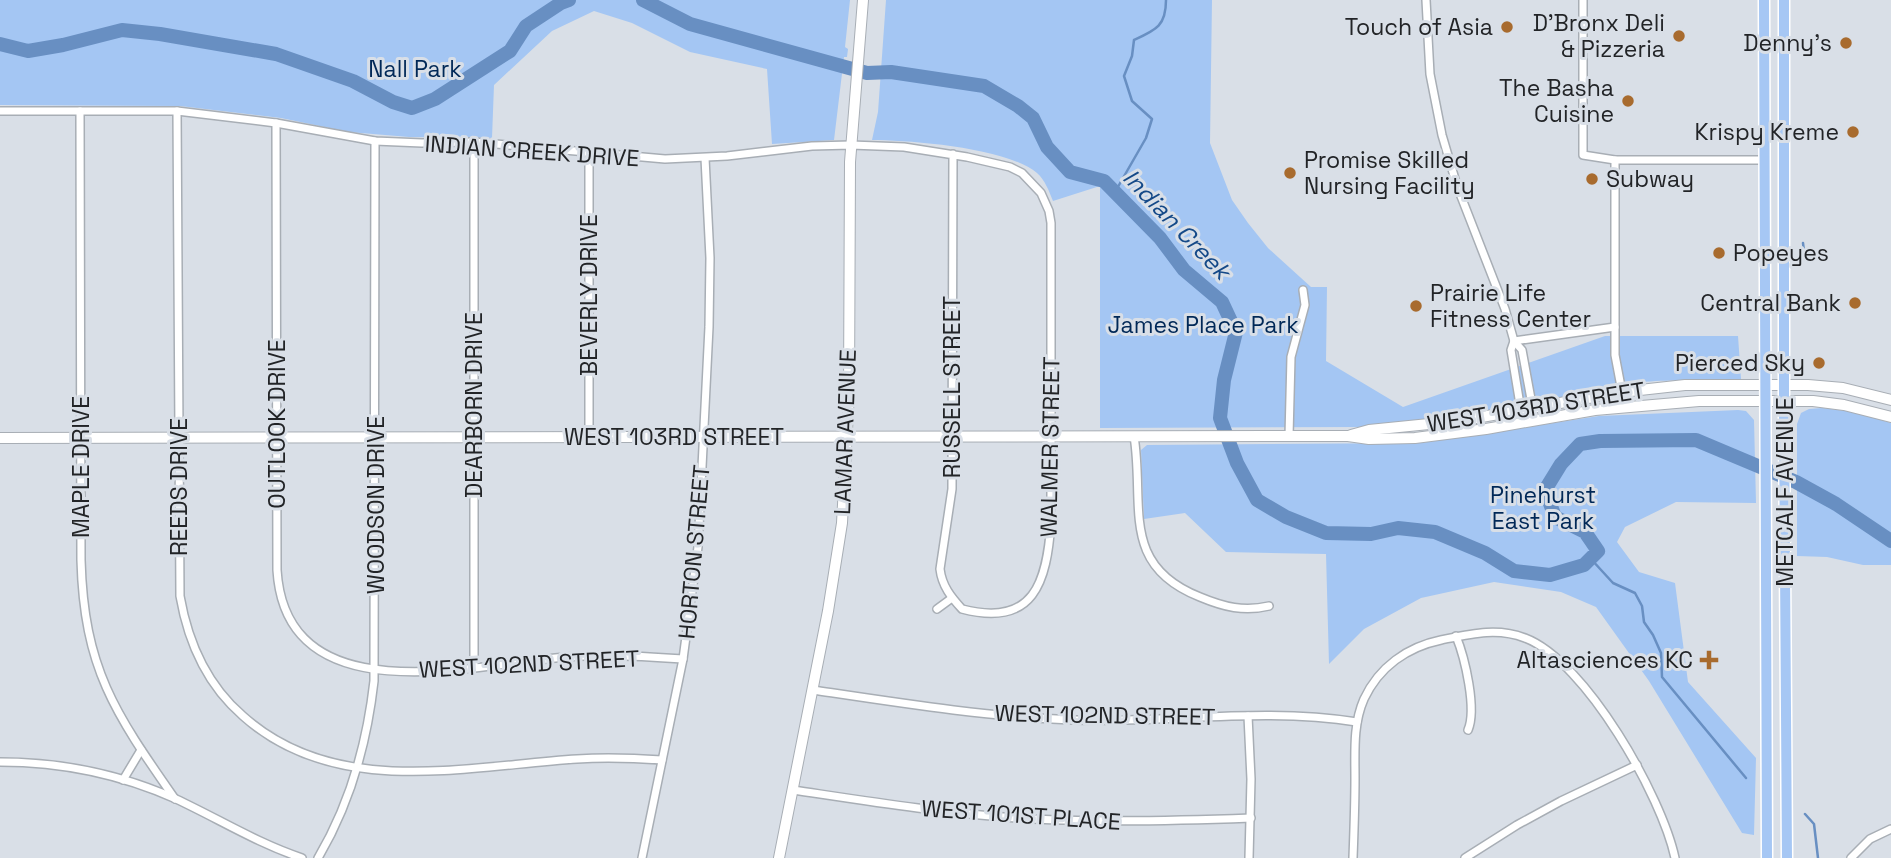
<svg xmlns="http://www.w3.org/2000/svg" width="1891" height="858" font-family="'Space Grotesk',sans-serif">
<rect width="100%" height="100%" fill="#d9dfe7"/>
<g fill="#a4c6f3">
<path d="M0 0H850L845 47 848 49 847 57H844L834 140 772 144 767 69 690 52 632 23 594 11 552 31 494 85 492 138 409 137 349 132 281 118 180 106 0 105Z"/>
<path d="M886 0H1212L1210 143 1232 200 1248 223 1268 248 1311 287H1327L1326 361 1403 407 1605 336H1738L1741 379C1715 382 1624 376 1610 391L1514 406 1509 410 1364 427 1100 428V186L1053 201C1049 191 1045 180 1037 173 1008 148 910 140 872 140L878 112Z"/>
<path d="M1822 408 1855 412 1891 423V565H1863L1827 557 1797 556V424L1801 413 1809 409Z"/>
<path d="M1738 410 1746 411 1754 420 1756 503 1676 502 1625 527 1617 542 1639 572 1675 583 1688 682 1756 758 1754 835 1742 833 1649 681 1596 607 1561 592 1494 582 1421 598 1364 629 1329 664 1326 554 1226 552 1185 513 1144 519 1141 450 1147 445 1421 443 1599 416Z"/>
</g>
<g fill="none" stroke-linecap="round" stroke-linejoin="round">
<g stroke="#688fc2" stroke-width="2.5">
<path d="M1115 192 1146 138 1152 119 1132 101 1124 76 1132 56 1134 40C1156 30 1166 26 1166 0"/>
<path d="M1803 243 1805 260"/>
<path d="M1591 559 1613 583 1635 593 1642 606 1644 622 1653 635 1661 653 1662 677 1746 778"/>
<path d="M1805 814 1814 824 1818 858"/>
</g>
<g stroke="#688fc2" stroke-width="14">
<path d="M643 0 690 24 867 73 891 72 984 86 1018 106 1033 118 1047 147 1070 172 1104 181 1160 238 1184 270 1222 302 1236 332 1224 380 1220 418 1237 463 1257 500 1286 517 1326 533 1371 534 1398 528 1435 532 1485 553 1514 571 1550 575 1584 565 1598 551 1585 532 1555 517 1545 490 1561 464 1580 444 1600 441 1696 440 1796 482 1836 504 1891 541"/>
<path d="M0 44 28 51 63 45 122 30 160 34 276 54 353 81 393 102 412 108 435 99 510 51 526 26 561 3 569 0"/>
</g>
<g stroke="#a8aeb5" stroke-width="10">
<g id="street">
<path d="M1426 0 1430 74 1442 135 1457 186 1505 309 1514 341 1522 350 1535 421"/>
<path d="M1583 0V155L1615 160H1764"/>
<path d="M0 111H177L276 123 375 141 422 143 474 142 665 159 727 156 812 146 851 145 904 147 967 157 1010 167 1022 173 1041 193 1049 211 1051 223V522C1047 582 1034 628 962 609 951 597 942 586 940 569L952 489 953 154"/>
<path d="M80 111 81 560C84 669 115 713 175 799"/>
<path d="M177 111 180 596C188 642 207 685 243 716 336 799 465 766 577 759 605 757 633 758 662 760"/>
<path d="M276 123 277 570C286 715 472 665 566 657 605 654 644 656 683 659"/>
<path d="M474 142V668"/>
<path d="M589 153V437"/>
<path d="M1615 160V355L1622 392"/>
<path d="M1514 341 1615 327"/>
<path d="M1514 341 1511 350 1523 423"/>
<path d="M1134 436C1145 505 1119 565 1200 597 1224 607 1244 612 1269 606"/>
<path d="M1289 436 1291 357 1305 305 1303 290"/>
<path d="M937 609 952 598"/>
<path d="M1456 636C1465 658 1477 709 1468 730"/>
<path d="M813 690C900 703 988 717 1076 720 1170 723 1264 707 1357 722"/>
<path d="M1248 716 1251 779 1249 858"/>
<path d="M0 762C62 762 120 774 176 799 219 819 257 843 302 858"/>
<path d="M123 780 141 750"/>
<path d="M793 790C867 801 941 813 1016 818 1094 823 1173 821 1251 818"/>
<path d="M318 858C350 804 367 743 374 681L375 141"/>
<path d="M642 858 683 659 698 547 709 327 710 258 705 158"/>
<path d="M1353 858C1354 831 1355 805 1355 778 1355 751 1353 724 1364 699 1379 667 1407 647 1441 640 1470 634 1497 627 1525 638 1586 661 1662 797 1675 858"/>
<path d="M1465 858 1517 825 1561 801 1637 765"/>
<path d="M1851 858 1870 839 1891 829"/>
</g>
</g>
<g stroke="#a8aeb5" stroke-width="12">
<g id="secondary">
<path d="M1351 435 1369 430 1459 421 1622 392 1685 385H1808L1843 388 1891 400"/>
<path d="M0 438 1348 436 1369 439 1415 438 1486 429 1595 410 1699 401H1813L1844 405 1891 417"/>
<path d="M779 858 828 611 842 523 849 393 850 162 863 0"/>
</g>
</g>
<g stroke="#fff" stroke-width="13">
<g id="primary">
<path d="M1764 0 1767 858"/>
<path d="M1784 0V418L1787 858"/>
</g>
</g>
<use href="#street" stroke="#fff" stroke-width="7"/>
<use href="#secondary" stroke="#fff" stroke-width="10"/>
<use href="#primary" stroke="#a6c7f4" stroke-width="10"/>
</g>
<g fill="#a86b2e" stroke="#d9dfe7" stroke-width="2.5">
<circle cx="1507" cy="27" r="7"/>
<circle cx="1679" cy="36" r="7"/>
<circle cx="1846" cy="43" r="7"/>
<circle cx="1628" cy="101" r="7"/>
<circle cx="1853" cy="132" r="7"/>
<circle cx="1290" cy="173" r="7"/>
<circle cx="1592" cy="179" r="7"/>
<circle cx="1719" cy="253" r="7"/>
<circle cx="1855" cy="303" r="7"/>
<circle cx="1416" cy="306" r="7"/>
<circle cx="1819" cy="363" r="7"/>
<path d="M1705.5 649.5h7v7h7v7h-7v7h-7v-7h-7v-7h7z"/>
</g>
<g text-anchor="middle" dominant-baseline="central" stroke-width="6" stroke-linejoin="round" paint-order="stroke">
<g font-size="23" fill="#222427" stroke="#d9dfe7" text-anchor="end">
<text x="1665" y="23">D'Bronx Deli<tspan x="1665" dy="26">&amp; Pizzeria</tspan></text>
<text x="1493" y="27">Touch of Asia</text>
<text x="1832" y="43">Denny's</text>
<text x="1614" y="88">The Basha<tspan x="1614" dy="26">Cuisine</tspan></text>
<text x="1839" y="132">Krispy Kreme</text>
<text x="1304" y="160" text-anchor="start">Promise Skilled<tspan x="1304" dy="26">Nursing Facility</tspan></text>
<text x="1606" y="179" text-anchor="start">Subway</text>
<text x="1733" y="253" text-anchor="start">Popeyes</text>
<text x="1430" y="293" text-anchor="start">Prairie Life<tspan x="1430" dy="26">Fitness Center</tspan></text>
<text x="1841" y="303">Central Bank</text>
<text x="1805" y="363">Pierced Sky</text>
<text x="1693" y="660">Altasciences KC</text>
</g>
<g font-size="23" fill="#002857" stroke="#d9dfe7">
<text x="415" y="69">Nall Park</text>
<text x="1203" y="325">James Place Park</text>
<text x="1543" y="495">Pinehurst<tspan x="1543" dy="26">East Park</tspan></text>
</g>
<g font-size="23" fill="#222427" stroke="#d9dfe7">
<text transform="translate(532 151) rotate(4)">INDIAN CREEK DRIVE</text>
<text transform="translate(589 295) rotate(-90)">BEVERLY DRIVE</text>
<text transform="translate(952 387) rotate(-90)">RUSSELL STREET</text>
<text transform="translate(474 405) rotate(-90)">DEARBORN DRIVE</text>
<text transform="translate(1536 407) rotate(-9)">WEST 103RD STREET</text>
<text transform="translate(277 424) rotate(-90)">OUTLOOK DRIVE</text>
<text transform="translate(845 432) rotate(-88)">LAMAR AVENUE</text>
<text x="674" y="437">WEST 103RD STREET</text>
<text transform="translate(1050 447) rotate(-89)">WALMER STREET</text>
<text transform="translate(81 467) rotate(-90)">MAPLE DRIVE</text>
<text transform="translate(179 487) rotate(-90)">REEDS DRIVE</text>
<text transform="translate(1785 492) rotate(-90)">METCALF AVENUE</text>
<text transform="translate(376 505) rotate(-90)">WOODSON DRIVE</text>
<text transform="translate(694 552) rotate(-85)">HORTON STREET</text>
<text transform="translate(529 664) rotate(-3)">WEST 102ND STREET</text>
<text transform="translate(1105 715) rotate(1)">WEST 102ND STREET</text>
<text transform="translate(1021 815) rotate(4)">WEST 101ST PLACE</text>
</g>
<g font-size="24" font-style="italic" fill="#144988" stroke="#d9dfe7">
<text transform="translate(1177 224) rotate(46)">Indian Creek</text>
</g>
</g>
</svg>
